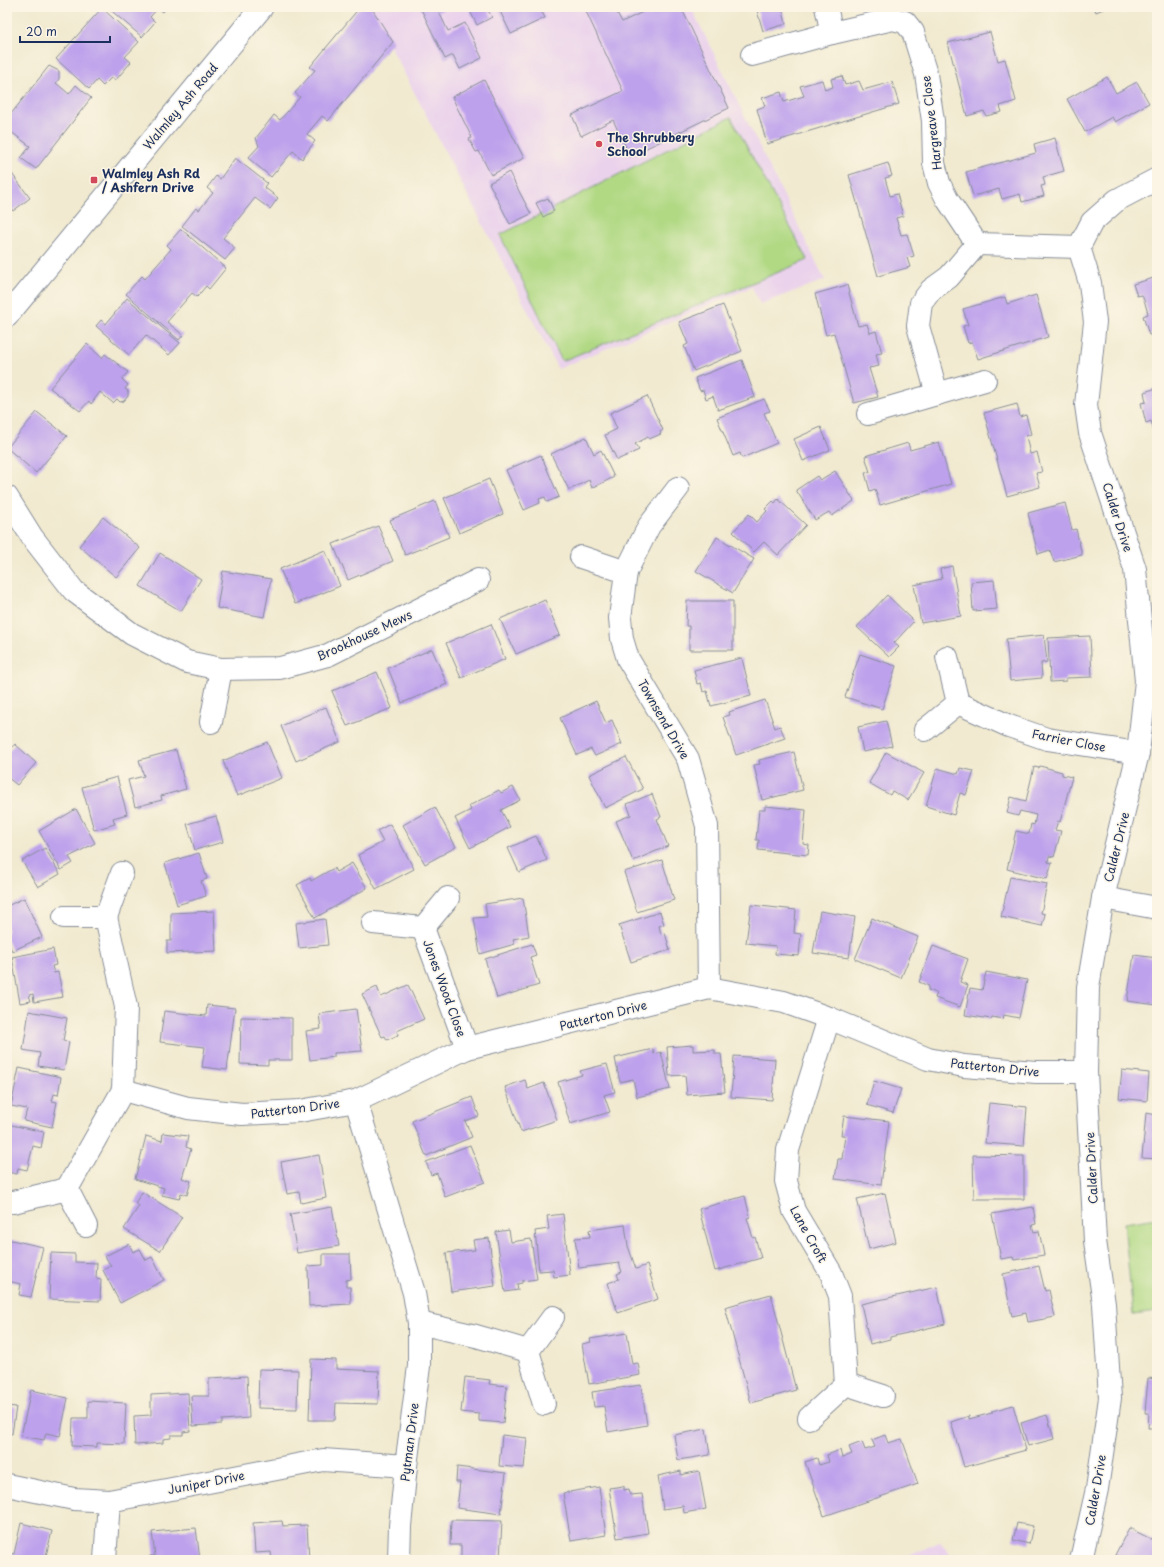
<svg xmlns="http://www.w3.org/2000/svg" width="1164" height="1567" font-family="'Playpen Sans',sans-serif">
<rect width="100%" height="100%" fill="#fcf5e5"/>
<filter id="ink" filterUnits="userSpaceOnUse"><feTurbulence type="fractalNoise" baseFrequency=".025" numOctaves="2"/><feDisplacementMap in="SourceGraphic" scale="8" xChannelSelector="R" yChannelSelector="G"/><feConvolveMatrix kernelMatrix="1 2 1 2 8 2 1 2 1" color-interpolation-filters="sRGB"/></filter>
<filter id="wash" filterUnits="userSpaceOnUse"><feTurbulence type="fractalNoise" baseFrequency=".012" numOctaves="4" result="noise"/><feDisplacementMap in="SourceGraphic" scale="16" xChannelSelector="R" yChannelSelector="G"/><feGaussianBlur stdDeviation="0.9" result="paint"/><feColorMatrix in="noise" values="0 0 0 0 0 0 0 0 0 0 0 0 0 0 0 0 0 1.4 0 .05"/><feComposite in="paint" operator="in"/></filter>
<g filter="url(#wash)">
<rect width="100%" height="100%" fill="#f1ead0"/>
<g fill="#ead1ec">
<path d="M370 7H691L825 280 760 304 752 287 558 369Z"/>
<path d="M939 1542 956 1560H900Z"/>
</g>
<g fill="#b1d984" stroke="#668471">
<path d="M731 117 808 260 562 361 500 235Z"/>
<path d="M1157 1218V1312L1133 1315 1124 1223Z"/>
</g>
<g id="blocks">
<g fill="#bda1ec">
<path d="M107 7H167L163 12 158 8 150 17 155 22 142 37Z"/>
<path d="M360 7H371L393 42 328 121 322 116 307 134 315 141 302 159 293 151 271 177 248 158 259 146 256 138 274 115 280 120 300 97 295 93 315 70 310 67Z"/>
<path d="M420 7H449L439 12 448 31 465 23 482 58 460 69 453 55 445 59Z"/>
<path d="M468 7H486L492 17 477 25Z"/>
<path d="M498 7H552L542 12 545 18 511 34Z"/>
<path d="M584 7H614L622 22 653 7H681L729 108 630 156 613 120 581 136 572 115 623 91Z"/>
<path d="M756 7H782L786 24 763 31Z"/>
<path d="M1094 7H1108L1096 12Z"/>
<path d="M102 8 139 42 125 57 131 62 115 81 112 77 103 86 97 80 89 89 56 59Z"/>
<path d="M990 32 998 61 1005 59 1016 101 1000 106 1002 112 986 116 984 111 967 116 948 43Z"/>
<path d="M49 66 59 71V79L56 83 69 94 76 85 91 98 36 169 21 158 30 146 7 129V119Z"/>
<path d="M842 76 845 85 859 81 863 90 892 82 899 104 767 144 757 109 765 106 762 98 781 92 784 102 804 96 800 86 822 80 825 90 833 87 831 79Z"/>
<path d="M1107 77 1116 93 1137 82 1149 103 1115 122 1112 117 1085 132 1067 99Z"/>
<path d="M484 80 524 158 491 175 479 151 476 152 469 139 472 138 452 97Z"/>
<path d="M1055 138 1064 171 1043 177 1045 185 1041 186 1044 196 1022 202 1020 194 1002 199 999 189 973 196 966 172 1036 153 1034 144Z"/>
<path d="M235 158 267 183 264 187 278 198 270 209 255 198 223 238 235 248 225 260 182 226 196 208 199 210 213 193 207 188 216 176 220 179Z"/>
<path d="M888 163 892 176 885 178 890 196 897 194 903 216 896 218 901 235 907 234 914 256 907 258 910 267 878 276 849 175Z"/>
<path d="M7 167 30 198 13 211 7 202Z"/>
<path d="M509 172 531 214 510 224 489 183Z"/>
<path d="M548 198 554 211 543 217 536 203Z"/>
<path d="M181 229 226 268 209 289 206 286 197 297 192 293 167 322 183 335 179 340 126 294 142 276 145 279 171 249 167 245Z"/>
<path d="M1157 277V339L1155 334 1149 335 1143 316 1148 314 1145 303 1142 295 1137 296 1133 284Z"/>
<path d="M847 285 858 326 867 324 870 333 876 331 882 353 876 354 879 366 869 368 878 397 854 403 834 333 826 335 815 294Z"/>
<path d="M1036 295 1048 337 978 359 972 342 968 343 966 336 963 326 968 325 963 309 1005 297 1007 304Z"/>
<path d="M127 298 180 343 169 355 146 335 129 355 96 326 101 320 106 324Z"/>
<path d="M723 305 742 351 694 371 684 346 688 344 679 322Z"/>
<path d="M87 344 102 358 105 354 128 372 122 379 128 385 125 389 128 391V396L124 401 120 402 117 399 113 403 100 392 91 404 89 401 80 411 50 388Z"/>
<path d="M742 360 755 397 718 410 713 396 706 399 703 390 700 391 695 378Z"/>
<path d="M1157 388V431L1154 432 1151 421 1146 423 1141 403 1146 402 1144 392Z"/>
<path d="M647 396 663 430 660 432 661 434 649 439 648 437 635 444 639 450 617 460 605 435 617 429 610 413Z"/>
<path d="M764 399 770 411 764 413 777 443 742 458 740 453 733 456 717 418Z"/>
<path d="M1017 404 1020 417 1026 415 1031 434 1026 436 1030 454 1037 452 1042 472 1036 473 1040 487 1007 496 984 413Z"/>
<path d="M37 412 67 436 36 473 7 448Z"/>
<path d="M821 427 830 450 803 461 794 439Z"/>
<path d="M586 437 594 454 601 450 614 477 592 488 589 480 569 490 551 454Z"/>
<path d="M939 442 951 484 880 505 875 489 870 491 865 473 870 472 865 456 908 443 910 450Z"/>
<path d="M541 455 559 497 547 502 545 497 539 499 540 503 524 510 506 470Z"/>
<path d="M835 471 854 501 832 516 829 512 815 520 796 490 817 476 820 480Z"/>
<path d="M489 479 503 514 459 533 444 498Z"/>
<path d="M778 499 806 525 778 555 764 542 754 552 733 532 749 514 757 522 767 511 765 509 773 501 775 503Z"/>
<path d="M435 501 449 537 405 555 390 520Z"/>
<path d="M1065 503 1072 530 1076 529 1082 555 1054 562 1050 550 1038 554 1028 513Z"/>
<path d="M103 517 140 548 116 577 79 546Z"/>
<path d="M378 526 393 561 348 580 333 544Z"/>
<path d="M717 537 754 559 733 593 696 571Z"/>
<path d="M325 550 340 586 295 604 280 569Z"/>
<path d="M160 553 201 579 181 611 140 586Z"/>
<path d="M952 566 961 616 921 623 914 585 942 579 940 569Z"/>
<path d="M223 571 271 579 264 617 217 608Z"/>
<path d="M994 580 997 609 973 611 971 582Z"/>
<path d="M887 595 914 621 894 643 899 647 889 657 857 627Z"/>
<path d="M545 600 560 635 516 654 500 619Z"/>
<path d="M687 601H733V650H689V626H686Z"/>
<path d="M491 624 505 659 461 678 446 643Z"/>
<path d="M1044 635 1047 662 1041 663 1042 678 1010 681 1006 639Z"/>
<path d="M1090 636 1092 677 1066 678V681L1050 682 1048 638Z"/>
<path d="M432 649 447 684 402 703 388 668Z"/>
<path d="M860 654 896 666 882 709 845 697Z"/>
<path d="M742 658 751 696 711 706 707 691 703 692 701 683 697 684 694 670Z"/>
<path d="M377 672 392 708 347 726 332 691Z"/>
<path d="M765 700 775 728 780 726 785 738 736 755 723 717 730 715 729 712Z"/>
<path d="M596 701 606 723 612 720 622 744 595 756 591 749 577 755 560 718Z"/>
<path d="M326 707 340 742 296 761 281 726Z"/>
<path d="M886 721 892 746 863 752 858 727Z"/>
<path d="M267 742 282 778 237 796 223 761Z"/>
<path d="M15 744 36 763 17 785 7 777V753Z"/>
<path d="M176 750 186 789 161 796 162 800 135 807 128 780 144 776 139 760Z"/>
<path d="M794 752 803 790 762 800 754 765 760 764 759 760Z"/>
<path d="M886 752 924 773 908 800 892 791 890 795 869 783Z"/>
<path d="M626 757 643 789 605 808 589 775Z"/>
<path d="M1040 766 1062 772V775L1072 777 1060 822 1058 821 1055 830 1061 831 1054 857 1049 856 1048 862 1052 863 1047 879 1007 869 1016 831 1029 834 1031 824 1034 825 1036 815 1020 811 1018 816 1007 813 1011 797 1026 801 1034 767 1039 768Z"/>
<path d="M937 768 958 774 960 768 974 771 966 795 960 793 954 815 926 806Z"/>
<path d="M117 777 127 814 113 818 115 824 94 830 82 787Z"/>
<path d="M513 787 520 800 501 810 510 827 470 848 455 818 471 810 469 806 499 790 501 793Z"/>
<path d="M652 794 661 817 657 819 668 846 633 861 616 821 631 815 627 804Z"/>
<path d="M765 806 806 810 803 844 809 845 808 855 758 850 759 840H756L759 810H765Z"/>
<path d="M435 807 456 847 425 864 403 825Z"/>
<path d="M76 809 95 843 69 857 73 863 61 870 39 831Z"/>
<path d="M216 816 223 842 195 850 187 824Z"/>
<path d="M390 824 414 869 376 889 358 855 383 842 377 831Z"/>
<path d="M536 836 547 860 519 872 508 848Z"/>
<path d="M45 848 60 874 38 887 22 861Z"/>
<path d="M199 853 207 879 201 881 206 896 177 905 165 863Z"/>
<path d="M662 860 674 900 637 912 624 872Z"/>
<path d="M352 863 367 888 315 918 297 885 310 878 311 881 334 868 336 872Z"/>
<path d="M1010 877 1047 884 1041 913 1045 914 1042 926 1001 917Z"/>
<path d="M24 898 42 937 12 951 7 939V906Z"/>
<path d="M523 898 529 936 513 939 515 944 480 954 474 918 487 917 485 904Z"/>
<path d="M751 905 796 910 794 933 801 934 799 956 775 954 776 946 746 943Z"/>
<path d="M214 911 216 951 167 953V941H171V913Z"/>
<path d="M820 911 855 917 849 958 813 953Z"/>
<path d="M660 912 664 924 659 926 661 934 665 933 670 950 631 962 619 925Z"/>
<path d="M872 918 918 937 901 978 855 959Z"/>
<path d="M325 919 328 945 299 948 296 923Z"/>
<path d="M532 944 536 955 530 957 539 985 497 998 485 959Z"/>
<path d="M933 946 968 959 960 982 968 985 960 1007 935 998 937 993 928 990 929 986 919 982Z"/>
<path d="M53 949 56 965 52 966 54 973 58 972 63 997 34 1002 33 994 29 995 31 1001 20 1003 12 957Z"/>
<path d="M1134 955 1157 958V1005L1127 1001Z"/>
<path d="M986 972 1027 980 1019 1018 1004 1015 1003 1019 992 1017 991 1019 965 1015 970 988 982 990Z"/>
<path d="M408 985 424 1019 397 1031 398 1035 387 1040 385 1036 382 1037 362 994 377 987 381 997Z"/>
<path d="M207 1005 235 1008 227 1070 202 1067 205 1047 160 1042 164 1011 206 1016Z"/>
<path d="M356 1009 362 1051 334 1053V1057L310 1060 306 1031 321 1029 319 1014Z"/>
<path d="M29 1011 67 1018 63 1041 69 1042 64 1070 38 1066 40 1053 23 1050Z"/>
<path d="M241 1017 292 1018V1060H268V1065L240 1064Z"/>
<path d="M693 1045V1051L715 1050V1054H721L725 1092 687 1095 685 1075 669 1076 667 1047Z"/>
<path d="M653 1049 654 1054 661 1052 670 1089 637 1097 633 1079 620 1082 615 1058Z"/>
<path d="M734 1056 775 1059 772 1100 731 1097Z"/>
<path d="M607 1064 615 1092 604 1095 610 1112 570 1124 558 1082 582 1075 580 1071Z"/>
<path d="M19 1068 61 1077 58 1095 54 1094 52 1101 57 1102 52 1127 24 1121 27 1109 11 1106Z"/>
<path d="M1122 1070 1149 1073 1147 1101 1119 1098Z"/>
<path d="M525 1080 528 1089 544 1083 557 1120 521 1132 505 1087Z"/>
<path d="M874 1081 901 1089 893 1113 867 1105Z"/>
<path d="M472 1097 479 1116 465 1121 472 1137 426 1156 412 1121Z"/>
<path d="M989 1103 1027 1107 1024 1146 985 1143Z"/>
<path d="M1146 1113 1157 1115V1159L1142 1158Z"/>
<path d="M844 1116 889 1121 881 1185 835 1179 838 1159H842L845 1135H841Z"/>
<path d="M7 1124 44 1132 41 1148 33 1146 27 1170 18 1168 17 1174 7 1172Z"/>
<path d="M163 1133 188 1136 186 1147 191 1149 182 1178 191 1181 187 1195 181 1193 179 1199 162 1195 164 1188 135 1179 146 1136 162 1141Z"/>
<path d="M470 1145 485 1182 445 1197 437 1173 431 1175 426 1162Z"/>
<path d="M319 1155 326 1198 301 1203 299 1192 287 1194 281 1162Z"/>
<path d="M973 1155 1024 1156V1199H974Z"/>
<path d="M142 1192 182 1217 160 1251 124 1229 139 1206 135 1203Z"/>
<path d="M885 1193 896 1242 869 1249 857 1199Z"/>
<path d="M745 1196 750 1217 747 1218 753 1238 755 1237 761 1258 715 1271 699 1209Z"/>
<path d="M332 1207 339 1246 297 1253 290 1214Z"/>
<path d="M1033 1207 1036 1224 1032 1225 1034 1232 1039 1231 1044 1255 1014 1260 1013 1257 1001 1259 992 1214Z"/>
<path d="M563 1214 570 1275 554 1277 553 1270 539 1271 535 1231 549 1229 547 1216Z"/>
<path d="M625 1225 628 1246 636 1269 647 1265 658 1299 618 1313 608 1283 619 1279 617 1274 622 1272 619 1263 579 1268 575 1238 590 1237 589 1230Z"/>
<path d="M509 1230 511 1242 531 1239 537 1279 522 1281V1283L517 1284 518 1290 505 1292 496 1232Z"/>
<path d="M489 1238 495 1286 451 1292 446 1253 475 1250 473 1240Z"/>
<path d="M7 1239 43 1247 31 1297 19 1295 21 1284 7 1281Z"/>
<path d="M129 1244 133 1252 140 1249 146 1260 152 1257 164 1280 120 1303 103 1270 111 1266 105 1256Z"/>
<path d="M51 1253 75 1254V1262L97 1263 96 1278 101 1279 100 1301 49 1299Z"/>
<path d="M323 1254H350L351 1279 346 1280V1287H350L351 1304 309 1306 308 1266 323 1265Z"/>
<path d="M1039 1266 1045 1291 1049 1290 1055 1317 1028 1322 1026 1313 1012 1316 1003 1274Z"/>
<path d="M937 1287 945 1324 890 1337V1339L870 1344 861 1304Z"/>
<path d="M771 1294 796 1390 751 1403 725 1307Z"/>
<path d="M627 1333 632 1364 638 1363 640 1375 589 1384 582 1344 591 1342 590 1339Z"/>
<path d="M311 1359 336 1360V1369L379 1371 378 1404 336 1403 335 1420H309Z"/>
<path d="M259 1369 298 1370 297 1409 258 1408Z"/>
<path d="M247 1376 249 1418 222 1420V1424L193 1426 191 1396H209V1378Z"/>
<path d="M465 1377 490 1380 489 1384 507 1386 503 1423 479 1421V1414L461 1412Z"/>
<path d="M1148 1378 1157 1379V1428H1148L1149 1413H1145Z"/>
<path d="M7 1383 10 1384 8 1394H7Z"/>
<path d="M641 1385 647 1425 608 1432 604 1406 594 1407 592 1392Z"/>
<path d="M31 1390 68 1398 60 1436 46 1433 44 1440 21 1436Z"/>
<path d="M188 1393 190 1431 183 1432V1435H171V1438L163 1439V1443L135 1445 134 1416 151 1415V1395Z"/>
<path d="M88 1401 126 1403 124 1444 97 1443V1447L72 1446 73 1418H88Z"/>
<path d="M1013 1405 1026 1450 964 1467 951 1422 969 1416V1419L992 1413V1411Z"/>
<path d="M7 1406 16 1407 12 1434 7 1433Z"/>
<path d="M1047 1415 1054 1439 1028 1446 1021 1423Z"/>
<path d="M706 1429 710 1455 678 1460 674 1435Z"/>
<path d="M502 1435 527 1438 524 1468 499 1466Z"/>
<path d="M885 1435 888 1443 902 1439 918 1484 824 1516 805 1462 817 1458 819 1465 829 1462 827 1455 840 1450 842 1458 852 1454 849 1447 862 1442 865 1450 875 1447 872 1440Z"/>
<path d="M457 1467 506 1473 501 1514 457 1508 460 1482H456Z"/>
<path d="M681 1471V1475L699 1471 706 1509 684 1513 683 1506 663 1509 658 1476Z"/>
<path d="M624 1486V1490L629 1489 630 1495 642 1494 648 1533 617 1538 609 1488Z"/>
<path d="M599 1487 606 1535 571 1541 563 1493Z"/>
<path d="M451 1520 502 1521 500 1560 461 1559V1545H450Z"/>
<path d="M282 1521 283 1526 307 1525 309 1560H272L271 1552 255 1553 253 1523Z"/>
<path d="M21 1523 52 1531 45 1560H7V1553L14 1554Z"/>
<path d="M1017 1523 1033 1526 1029 1544 1013 1540Z"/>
<path d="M196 1528 200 1560H150V1556H155L152 1532Z"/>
<path d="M1129 1528 1157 1542V1560H1120L1121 1558 1115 1555Z"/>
</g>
</g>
</g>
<g filter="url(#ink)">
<use href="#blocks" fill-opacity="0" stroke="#868c97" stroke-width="1"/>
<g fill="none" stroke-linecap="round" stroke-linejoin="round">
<g stroke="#868c97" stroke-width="24">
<g id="street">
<path d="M826 7 832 33"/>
<path d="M752 55 832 33 893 19 905 22 913 32 926 74 933 121 934 163 939 183 947 199 977 244 1079 247"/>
<path d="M937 394 918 326 921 303 931 290 949 277 977 244"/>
<path d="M868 414 985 380"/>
<path d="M678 488 649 526 626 572 620 618 622 639 628 659 688 759 707 826 709 988"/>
<path d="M7 497 32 537 74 591 132 634 187 662 221 669 280 668 328 655 478 580"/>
<path d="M581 557 626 572"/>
<path d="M958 703 1009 726 1047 739 1138 753"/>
<path d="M211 722 221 669"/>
<path d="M925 730 958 703 947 657"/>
<path d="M1103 898 1157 908"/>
<path d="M64 917H106L122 873"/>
<path d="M373 923 423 928 448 898"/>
<path d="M423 928 467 1048"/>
<path d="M829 1018 788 1150 786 1181 794 1211 831 1273 840 1296 846 1384"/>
<path d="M123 1090 188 1108 242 1114 300 1111 356 1101 467 1048 709 988 784 1002 829 1018 928 1059 964 1066 1036 1072H1086"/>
<path d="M356 1101 414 1293 419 1323V1366L406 1466 400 1526 399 1560"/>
<path d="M67 1189 123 1090 126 1007 106 917"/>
<path d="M13 1202 67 1189 86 1226"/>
<path d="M419 1323 476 1336 528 1351"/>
<path d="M544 1404 528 1351 553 1317"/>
<path d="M809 1418 846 1384 883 1396"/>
<path d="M7 1485 74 1499 109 1501 323 1460 406 1466"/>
<path d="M105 1560 109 1501"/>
<path d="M1081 1560 1097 1489 1110 1398 1104 1304 1095 1241 1086 1072 1088 987 1103 898 1138 753 1146 681 1135 569 1090 433 1086 405 1095 322 1090 283 1079 247 1092 222 1117 200 1157 179"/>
</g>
</g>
<g stroke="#868c97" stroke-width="24">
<path id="secondary" d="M7 316 262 7"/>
</g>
<use href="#street" stroke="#fff" stroke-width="22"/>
<use href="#secondary" stroke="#fff" stroke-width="22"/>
</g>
</g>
<g fill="#d1495b" stroke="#fcf5e5" stroke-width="1.5">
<circle cx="599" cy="144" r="4"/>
<rect x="90" y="176" width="8" height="8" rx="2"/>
</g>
<g text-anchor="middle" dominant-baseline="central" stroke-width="3" stroke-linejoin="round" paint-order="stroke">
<g font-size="12" fill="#1b2f5e" stroke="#fcf5e5">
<text transform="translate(180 106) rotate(-50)">Walmley Ash Road</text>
<text transform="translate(931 123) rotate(-97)">Hargreave Close</text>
<text transform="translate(1118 517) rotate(72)">Calder Drive</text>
<text transform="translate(364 635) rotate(-25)">Brookhouse Mews</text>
<text transform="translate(664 719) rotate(60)">Townsend Drive</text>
<text transform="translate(1069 740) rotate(11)">Farrier Close</text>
<text transform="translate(1116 847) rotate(-76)">Calder Drive</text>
<text transform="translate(445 988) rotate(70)">Jones Wood Close</text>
<text transform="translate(603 1015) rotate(-14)">Patterton Drive</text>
<text transform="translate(995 1067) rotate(6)">Patterton Drive</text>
<text transform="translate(295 1108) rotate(-7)">Patterton Drive</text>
<text transform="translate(1091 1168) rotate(-93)">Calder Drive</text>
<text transform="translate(809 1234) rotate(61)">Lane Croft</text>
<text transform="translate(409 1442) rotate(-83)">Pytman Drive</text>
<text transform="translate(206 1482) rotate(-11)">Juniper Drive</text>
<text transform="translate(1095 1490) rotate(-80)">Calder Drive</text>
</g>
<g font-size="12" font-weight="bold" fill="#1b2f5e" stroke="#fcf5e5" text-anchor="start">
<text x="607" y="137">The Shrubbery<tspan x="607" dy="14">School</tspan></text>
<text x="102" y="173">Walmley Ash Rd<tspan x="102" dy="14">/ Ashfern Drive</tspan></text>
</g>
</g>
<rect width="1164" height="1567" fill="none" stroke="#fcf5e5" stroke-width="24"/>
<path d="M20 36v6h90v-6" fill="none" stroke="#1b2f5e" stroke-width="2"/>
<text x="26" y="36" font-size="12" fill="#1b2f5e" stroke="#fcf5e5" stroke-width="3" paint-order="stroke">20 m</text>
</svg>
